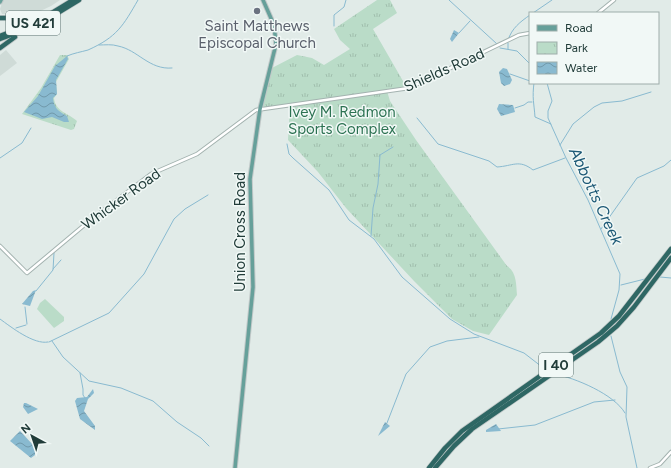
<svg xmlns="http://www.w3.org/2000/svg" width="671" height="468" font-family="Figtree,sans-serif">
<defs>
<pattern id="park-tufts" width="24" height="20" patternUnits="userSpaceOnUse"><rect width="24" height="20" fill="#badcc8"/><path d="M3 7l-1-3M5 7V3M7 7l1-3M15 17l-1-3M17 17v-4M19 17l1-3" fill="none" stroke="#a0bead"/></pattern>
<pattern id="water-waves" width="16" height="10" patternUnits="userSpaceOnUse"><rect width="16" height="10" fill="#89bad0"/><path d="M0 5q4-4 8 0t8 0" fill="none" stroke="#7098aa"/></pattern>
</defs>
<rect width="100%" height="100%" fill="#e1ebe8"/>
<g fill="#cfdbd7">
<path d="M3 0H60L51 6 32 15 2 14 0 9Z"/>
<path d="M6 50 17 63 0 76V55Z"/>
</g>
<path fill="#badcc8" d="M45 299 64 317V321L54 328 37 309 40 303Z"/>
<g fill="url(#park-tufts)">
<path d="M377 0H390L397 13 373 29 407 88 387 91 390 101 416 140 507 266C517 272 516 285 517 295L489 335 473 331 452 319 414 281 346 208 318 172 288 140 290 104 260 109 270 69 297 55 312 58 324 65 350 49 340 40 334 29Z"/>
<path d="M60 55H67L69 59 56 82 57 94 54 98C55 111 68 113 77 121L74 129 71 130 22 114 41 88Z"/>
</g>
<g fill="url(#water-waves)">
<path d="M454 30 459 33 452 42 450 39Z"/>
<path d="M67 56 68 59 56 80 57 94 53 98C54 108 58 111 67 116L69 122H64L52 117 42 119 24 112 38 96 55 66Z"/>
<path d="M503 68 507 69 512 80 510 84 504 86 501 83 499 72Z"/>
<path d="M499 104 513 105 515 112 501 116 497 109Z"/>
<path d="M36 290 30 306 22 304 33 291Z"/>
<path d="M93 389 94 393 88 399 84 411 95 426V430L80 419 75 401 77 398 87 397Z"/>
<path d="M24 403H26L38 409 28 414 23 407Z"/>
<path d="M385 422 390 426 378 436Z"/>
<path d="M496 424 501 431 486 432V430Z"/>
<path d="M20 431 35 447V455L31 458 10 441Z"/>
</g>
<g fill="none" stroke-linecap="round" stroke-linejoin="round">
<g stroke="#89bad0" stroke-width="1">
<path d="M449 0 497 44"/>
<path d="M533 13 552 0"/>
<path d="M334 26V15L344 7 346 0"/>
<path d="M459 33 470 21"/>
<path d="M508 40C512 28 520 22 530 15"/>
<path d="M508 43V49"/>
<path d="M99 45C105 45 112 44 118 46 138 50 149 70 172 68"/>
<path d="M500 48 517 51 530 64"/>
<path d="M67 56C74 53 81 52 88 50 117 37 123 26 138 0"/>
<path d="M510 74 530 81"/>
<path d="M534 83C532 98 534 103 535 117L551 124"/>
<path d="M547 83 552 101 548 111V118L566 158 588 200 620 274 619 290 611 319"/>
<path d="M515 108 524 105 528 102H532"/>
<path d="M417 118 438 144 489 161 497 167C513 166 519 159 533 170L565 158"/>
<path d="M287 144 289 154 293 158 329 190 349 220 374 239 402 277 450 319 474 334 524 353 546 370"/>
<path d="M560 145 573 124 594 107 602 103 622 101 651 92"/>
<path d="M0 158 22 143 31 128"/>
<path d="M601 229 637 178 664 166 671 160"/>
<path d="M371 236 373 208 378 184 380 155 393 147"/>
<path d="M53 269 61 260"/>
<path d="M660 277 671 278"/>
<path d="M621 285 645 279"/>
<path d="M36 291 53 270 54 253"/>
<path d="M25 307 27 324"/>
<path d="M0 319C11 327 34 345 48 342"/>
<path d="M16 328 26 325"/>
<path d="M611 336 620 372 627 387 626 417 637 468"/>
<path d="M52 341 63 357 89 381 121 388 153 401 177 422 201 438 209 446"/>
<path d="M49 342 109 313 144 274 174 219 185 209 208 195"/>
<path d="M80 373 83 389V395L85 398"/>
<path d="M555 374C575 378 614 394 625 413"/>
<path d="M387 423 406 374 430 347 447 341 479 337"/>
<path d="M498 429 535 425 594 402 615 400"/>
</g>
<g stroke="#a4b3b0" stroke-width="4.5">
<g id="minor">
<path d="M598 13 614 0"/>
<path d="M0 246 27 273 88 222 151 174 197 154 256 110 409 88 519 35 530 33"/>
<path d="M650 468 660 464 671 452"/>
</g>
</g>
<g stroke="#c1c8c8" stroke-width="5.5">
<g id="major">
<path d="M0 2 1 0"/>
<path d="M235 468 253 287 250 179 260 109 276 44 274 25 263 0"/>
</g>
</g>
<g stroke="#c1c8c8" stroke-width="6">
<g id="highway">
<path d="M0 18H31L44 16"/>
<path d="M0 36 37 22 73 0"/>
<path d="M0 39 38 25 79 0"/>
<path d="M0 48 15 37"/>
<path d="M429 468 445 448 462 431 601 333 619 316 671 249"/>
<path d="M435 468 454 446 472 429 598 342 617 326 634 307 671 258"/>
</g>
</g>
<use href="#minor" stroke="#fff" stroke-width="2.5"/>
<use href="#major" stroke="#66a09a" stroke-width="3.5"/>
<use href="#highway" stroke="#2e6764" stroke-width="4.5"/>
</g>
<circle fill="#6b7280" stroke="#f1f8f6" stroke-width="1.5" cx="257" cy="11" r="4"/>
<g text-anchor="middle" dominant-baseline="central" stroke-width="3" stroke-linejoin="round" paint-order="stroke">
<g fill="#f1f8f6" stroke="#5f7472" stroke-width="1">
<rect x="6" y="11" width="54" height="24" rx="3"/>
<rect x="539" y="353" width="34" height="24" rx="3"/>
</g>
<g font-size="14" font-weight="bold" fill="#213c39">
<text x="33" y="23">US 421</text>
<text x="556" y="365">I 40</text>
</g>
<g font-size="15" fill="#5b616d" stroke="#f1f8f6">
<text x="257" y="26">Saint Matthews<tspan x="257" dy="17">Episcopal Church</tspan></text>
</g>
<g font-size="15" fill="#213c39" stroke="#f1f8f6">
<text transform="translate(444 70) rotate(-24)">Shields Road</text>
<text transform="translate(121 199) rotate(-36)">Whicker Road</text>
<text transform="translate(240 232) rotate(-90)">Union Cross Road</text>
</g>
<g font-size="15" fill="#2c7252" stroke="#f1f8f6">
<text x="342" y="112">Ivey M. Redmon<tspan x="342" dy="17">Sports Complex</tspan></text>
</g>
<g font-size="16" font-style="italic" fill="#1d5976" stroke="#f1f8f6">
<text transform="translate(596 196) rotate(65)">Abbotts Creek</text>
</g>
</g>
<rect x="529" y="12" width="130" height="72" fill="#f1f8f6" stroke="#9eadaa"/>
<rect x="537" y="25" width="20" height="6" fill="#66a09a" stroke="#9eadaa"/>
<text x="565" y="32" font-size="12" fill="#213c39">Road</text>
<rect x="537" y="42" width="20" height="12" fill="url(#park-tufts)" stroke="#9eadaa"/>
<text x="565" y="52" font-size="12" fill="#213c39">Park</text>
<rect x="537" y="62" width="20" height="12" fill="url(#water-waves)" stroke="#9eadaa"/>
<text x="565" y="72" font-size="12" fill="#213c39">Water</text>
<g transform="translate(32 436) rotate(320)" stroke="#f1f8f6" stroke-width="3" paint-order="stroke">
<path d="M0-3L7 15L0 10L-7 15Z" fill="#213c39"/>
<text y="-6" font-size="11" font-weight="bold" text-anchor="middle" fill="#213c39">N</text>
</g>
</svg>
